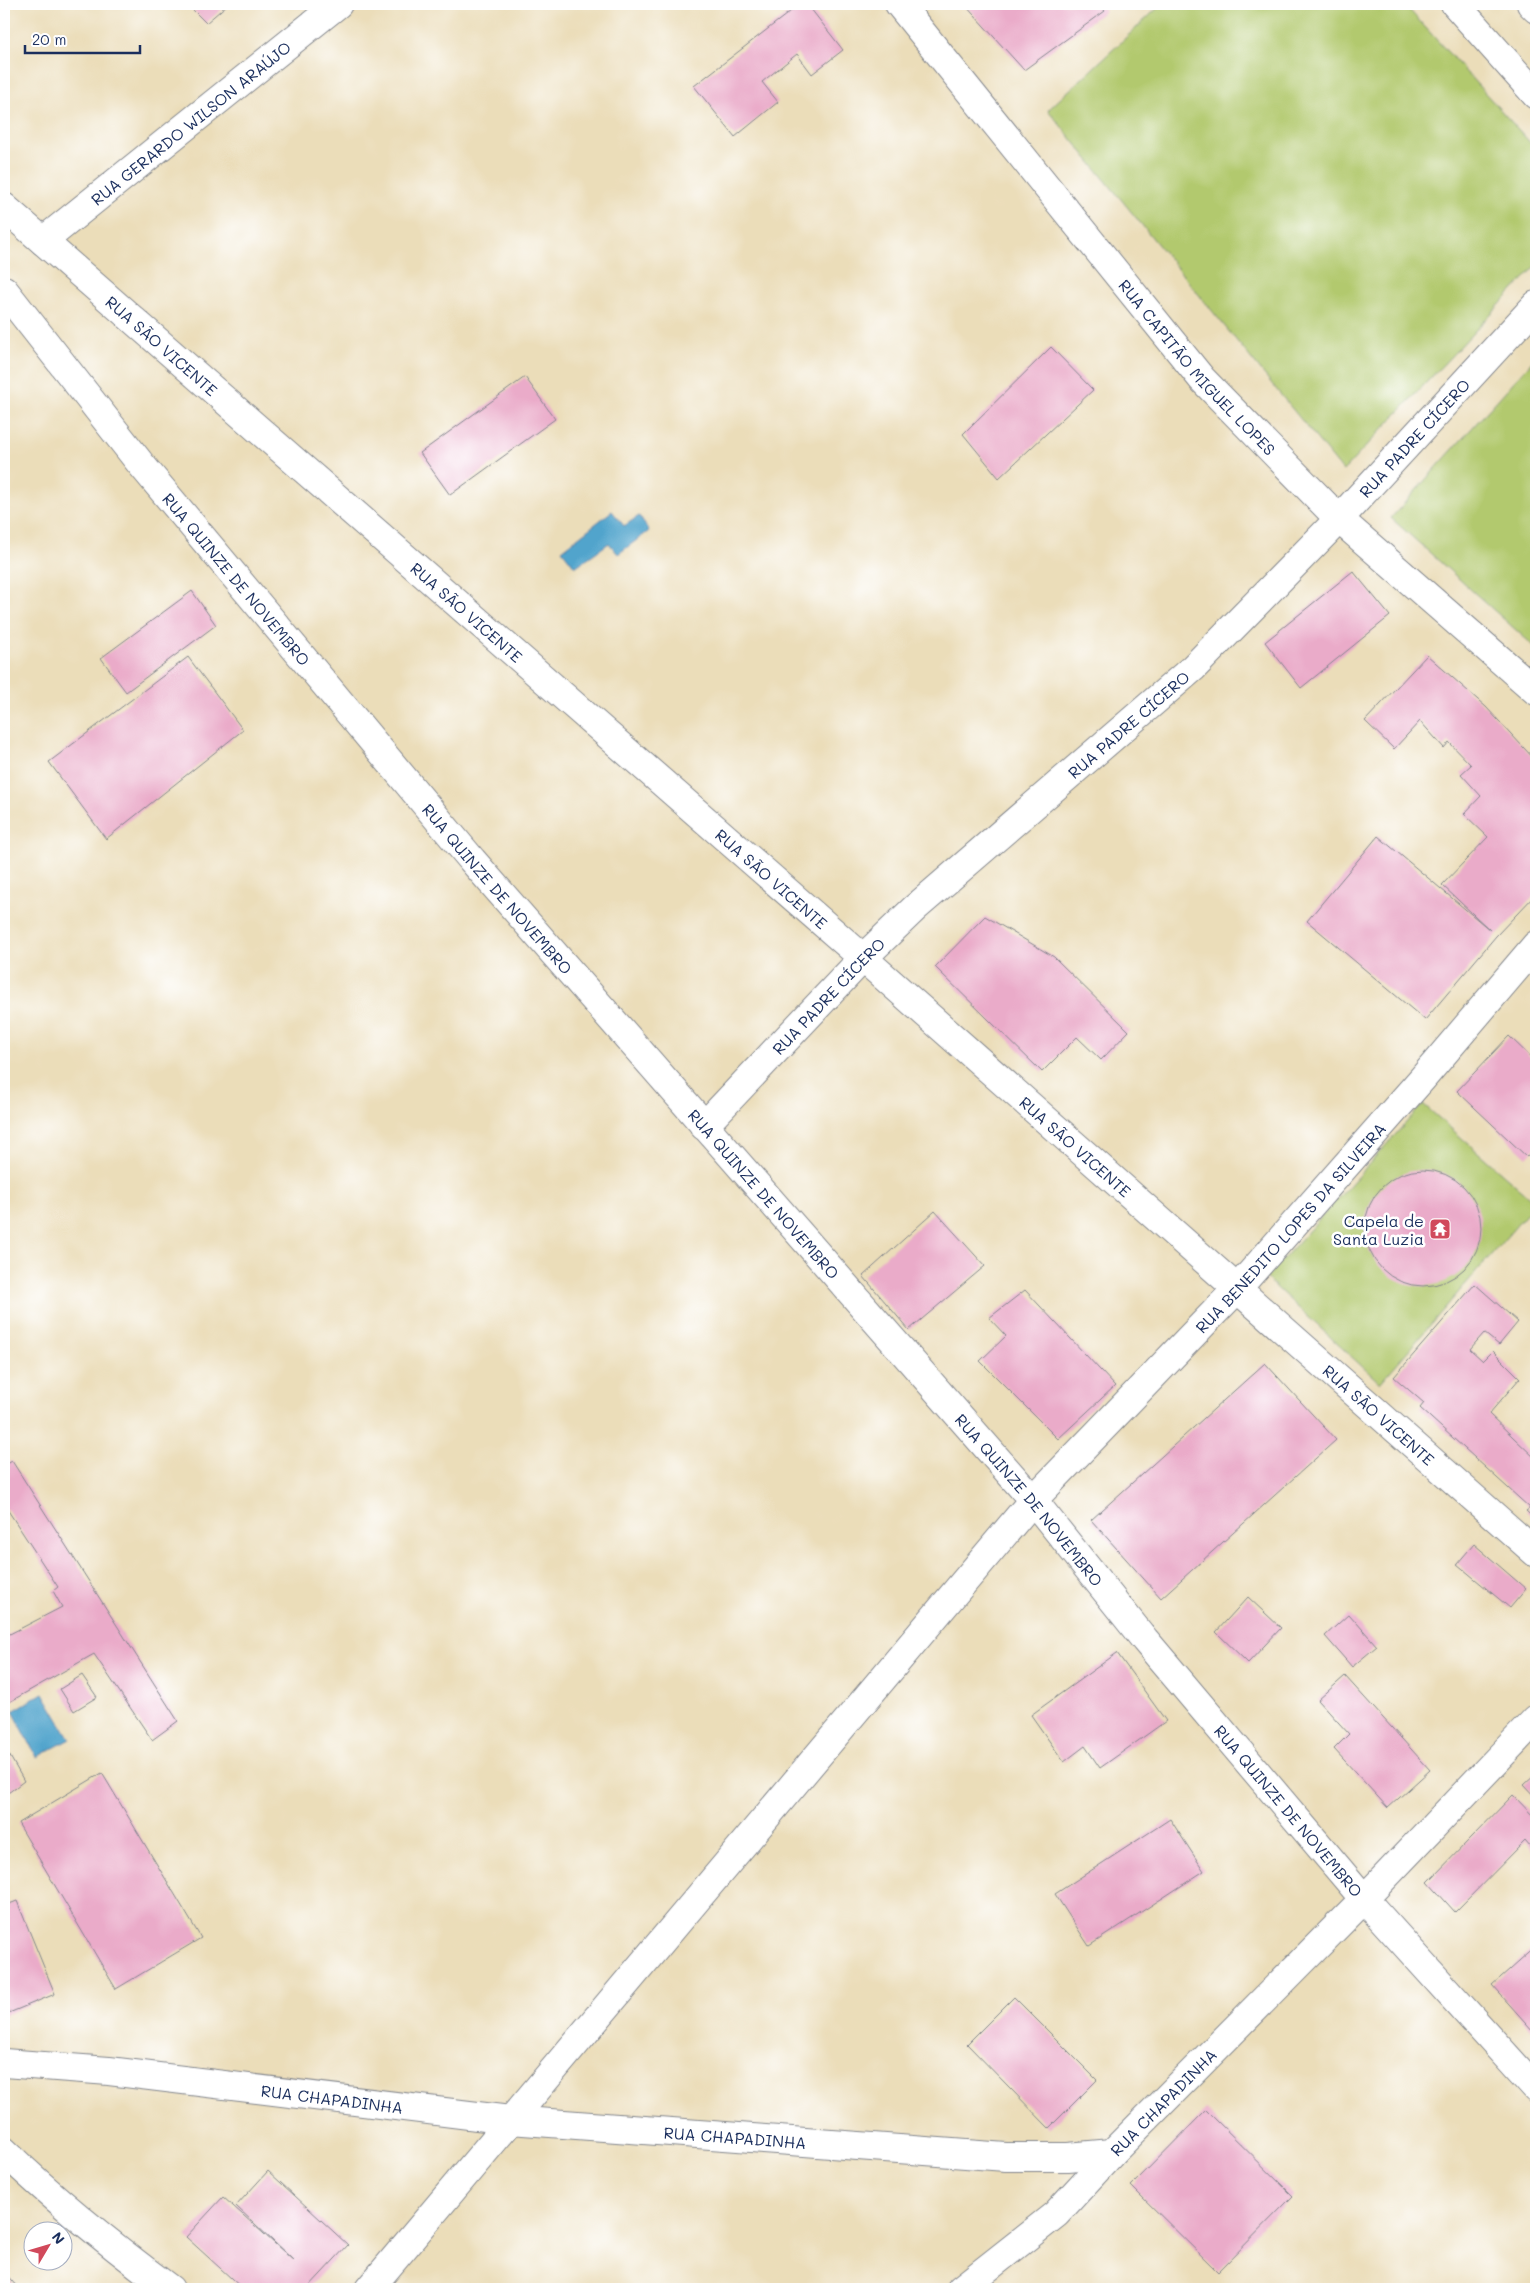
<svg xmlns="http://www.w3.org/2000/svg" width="1540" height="2293" font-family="Mali,sans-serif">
<rect width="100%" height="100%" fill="#fff"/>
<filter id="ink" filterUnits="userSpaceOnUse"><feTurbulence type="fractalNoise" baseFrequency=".02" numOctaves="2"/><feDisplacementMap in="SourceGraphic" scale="10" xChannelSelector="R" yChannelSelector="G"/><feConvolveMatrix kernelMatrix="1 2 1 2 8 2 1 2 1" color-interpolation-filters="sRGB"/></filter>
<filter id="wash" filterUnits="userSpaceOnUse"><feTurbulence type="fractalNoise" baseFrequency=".0096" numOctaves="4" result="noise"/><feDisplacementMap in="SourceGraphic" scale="20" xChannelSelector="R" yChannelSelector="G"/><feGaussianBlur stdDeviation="1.12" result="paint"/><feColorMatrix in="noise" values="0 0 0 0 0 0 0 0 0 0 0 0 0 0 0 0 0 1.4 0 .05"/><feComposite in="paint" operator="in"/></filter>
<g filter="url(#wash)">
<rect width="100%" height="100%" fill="#ebddb9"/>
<g fill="#b2c96e" stroke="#667c66">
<path d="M1162 4H1404L1536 149V266L1343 471 1048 110Z"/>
<path d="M1536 357V648L1391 518Z"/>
<path d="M1423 1104 1536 1203 1380 1383 1266 1278Z"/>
</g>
<g fill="#51a4cc" stroke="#366a95">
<path d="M612 511 624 526 639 516 649 531 618 554 609 543 575 567 562 550Z"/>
<path d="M43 1693 70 1739 37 1757 13 1711Z"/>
</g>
<g id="blocks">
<g fill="#eaabc9">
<path d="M187 4H228L206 23Z"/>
<path d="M800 4H807L843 50 812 74 797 54 762 82 778 102 735 137 694 86Z"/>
<path d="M964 4H1099L1105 11 1024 70Z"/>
<path d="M1051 347 1093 390 999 478 963 434Z"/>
<path d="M525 377 555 419 450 495 420 453Z"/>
<path d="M1353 571 1390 616 1301 688 1265 642Z"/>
<path d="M192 591 216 625 126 692 101 658Z"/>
<path d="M1427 655 1486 707 1536 761V894L1496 936 1425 1020 1307 921 1378 836 1490 930 1442 885 1488 837 1464 814 1481 796 1461 774 1471 765 1449 742 1444 748 1420 721 1394 749 1365 721Z"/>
<path d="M188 657 243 730 106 839 49 762Z"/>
<path d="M985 916 1054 957 1129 1031 1101 1060 1077 1037 1042 1072 935 967Z"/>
<path d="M1509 1036 1536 1062V1147L1527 1157 1457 1091Z"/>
<circle cx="1423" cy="1228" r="58"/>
<path d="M935 1211 985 1266 909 1330 863 1276Z"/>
<path d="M1475 1284 1518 1322 1499 1345 1484 1333 1470 1349 1483 1361 1493 1351 1520 1378 1489 1414 1536 1459V1520L1526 1511 1530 1508 1420 1408 1424 1403 1394 1377Z"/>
<path d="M1025 1290 1115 1386 1058 1439 980 1361 1006 1336 989 1318Z"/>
<path d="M1265 1363 1336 1440 1161 1598 1091 1520Z"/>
<path d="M12 1461 178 1721 152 1740 94 1654 4 1705V1637L62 1607 53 1591 58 1587 7 1509 4 1511V1466Z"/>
<path d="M1474 1544 1526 1589 1510 1608 1457 1564Z"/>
<path d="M1248 1597 1281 1628 1248 1663 1216 1632Z"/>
<path d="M1349 1614 1377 1646 1352 1667 1325 1636Z"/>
<path d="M1117 1653 1166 1721 1100 1768 1085 1746 1064 1762 1031 1715Z"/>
<path d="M82 1675 97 1697 74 1711 60 1689Z"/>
<path d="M1345 1676 1430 1770 1388 1808 1334 1749 1349 1734 1318 1700Z"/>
<path d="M4 1746 24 1781 4 1796Z"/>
<path d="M102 1773 201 1938 116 1989 18 1823Z"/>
<path d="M1536 1774V1798L1524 1785Z"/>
<path d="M1513 1795 1536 1819V1854L1525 1841 1455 1912 1428 1882Z"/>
<path d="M1170 1819 1204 1871 1089 1946 1055 1894Z"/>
<path d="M17 1901 55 1994 4 2015V1906Z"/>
<path d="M1536 1946V2030L1534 2032 1492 1985Z"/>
<path d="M1014 1997 1097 2080 1049 2128 967 2044Z"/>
<path d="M1206 2110 1293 2196 1218 2272 1131 2186Z"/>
<path d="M268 2171 348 2245 307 2289H243L186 2237 223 2197 294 2261 236 2206Z"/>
<path d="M4 2272 19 2289H4Z"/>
</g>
</g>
</g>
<g filter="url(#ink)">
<use href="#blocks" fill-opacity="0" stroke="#83868c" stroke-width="1"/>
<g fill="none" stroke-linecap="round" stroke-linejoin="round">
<g stroke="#83868c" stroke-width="30">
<g id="minor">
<path id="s1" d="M899 4 1202 379 1339 519 1536 691"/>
<path id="s2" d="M4 207 863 958 1536 1553"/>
<path id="s3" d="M43 241 338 4"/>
<path id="s4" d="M4 290 140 463 472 860 1033 1500 1145 1640 1364 1899 1536 2089"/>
<path id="s5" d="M704 1126 863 958 915 908 1193 668 1339 519 1536 305"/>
<path id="s6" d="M4 2063 109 2071 510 2120 1006 2157H1068L1112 2153 1364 1899 1536 1719"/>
<path d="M4 2151C56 2201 112 2246 170 2289"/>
<path id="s7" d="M369 2289 1033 1500 1236 1290 1422 1079 1536 945"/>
<path d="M961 2289 1056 2214 1112 2153"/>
</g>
</g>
<g stroke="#83868c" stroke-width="30">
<g id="tertiary">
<path d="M1455 4 1536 95"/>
<path d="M1531 4 1536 9"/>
</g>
</g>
<use href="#minor" stroke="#fff" stroke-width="28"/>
<use href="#tertiary" stroke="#fff" stroke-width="28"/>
</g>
</g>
<defs>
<g id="temple-square" transform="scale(1.125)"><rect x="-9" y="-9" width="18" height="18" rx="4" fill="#d1495b" stroke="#fff"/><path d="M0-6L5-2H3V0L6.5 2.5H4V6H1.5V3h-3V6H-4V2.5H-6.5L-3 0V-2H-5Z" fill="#fff"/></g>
</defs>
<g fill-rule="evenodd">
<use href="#temple-square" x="1440" y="1229"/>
</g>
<g text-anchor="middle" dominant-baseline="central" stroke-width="5" stroke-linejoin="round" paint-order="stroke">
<g font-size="16" fill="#1b2f5e" stroke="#fff">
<text stroke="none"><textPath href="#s3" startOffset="189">RUA GERARDO WILSON ARAÚJO</textPath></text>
<text stroke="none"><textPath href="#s2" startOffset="210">RUA SÃO VICENTE</textPath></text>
<text stroke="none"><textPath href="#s1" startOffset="470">RUA CAPITÃO MIGUEL LOPES</textPath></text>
<text stroke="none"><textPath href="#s5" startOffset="990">RUA PADRE CÍCERO</textPath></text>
<text stroke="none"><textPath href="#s4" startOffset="371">RUA QUINZE DE NOVEMBRO</textPath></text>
<text stroke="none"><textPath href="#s2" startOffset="615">RUA SÃO VICENTE</textPath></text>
<text stroke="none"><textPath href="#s5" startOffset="585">RUA PADRE CÍCERO</textPath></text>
<text stroke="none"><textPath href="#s2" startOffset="1020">RUA SÃO VICENTE</textPath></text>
<text stroke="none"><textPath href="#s4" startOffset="776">RUA QUINZE DE NOVEMBRO</textPath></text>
<text stroke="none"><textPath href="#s5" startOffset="180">RUA PADRE CÍCERO</textPath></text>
<text stroke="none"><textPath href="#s2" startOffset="1425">RUA SÃO VICENTE</textPath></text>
<text stroke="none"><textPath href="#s4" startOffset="1181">RUA QUINZE DE NOVEMBRO</textPath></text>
<text stroke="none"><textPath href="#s7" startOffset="1406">RUA BENEDITO LOPES DA SILVEIRA</textPath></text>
<text stroke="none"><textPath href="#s2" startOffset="1830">RUA SÃO VICENTE</textPath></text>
<text stroke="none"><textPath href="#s4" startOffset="1586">RUA QUINZE DE NOVEMBRO</textPath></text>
<text stroke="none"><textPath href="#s4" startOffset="1991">RUA QUINZE DE NOVEMBRO</textPath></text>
<text stroke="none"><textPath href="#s6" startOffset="330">RUA CHAPADINHA</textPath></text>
<text stroke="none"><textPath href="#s6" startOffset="1185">RUA CHAPADINHA</textPath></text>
<text stroke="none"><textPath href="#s6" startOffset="735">RUA CHAPADINHA</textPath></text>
</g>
<g font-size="16" fill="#1b2f5e" stroke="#fff" text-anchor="end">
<text x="1424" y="1220">Capela de<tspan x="1424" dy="18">Santa Luzia</tspan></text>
</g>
</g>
<rect width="1540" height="2293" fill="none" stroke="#fff" stroke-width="20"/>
<g transform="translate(48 2246) rotate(52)"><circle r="24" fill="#ffffff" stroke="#a4acbf"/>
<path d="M0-4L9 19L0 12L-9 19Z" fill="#d1495b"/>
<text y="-8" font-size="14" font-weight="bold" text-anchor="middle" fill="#1b2f5e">N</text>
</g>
<path d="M25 45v8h115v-8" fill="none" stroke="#1b2f5e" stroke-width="2.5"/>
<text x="32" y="45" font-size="15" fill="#1b2f5e" stroke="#ffffff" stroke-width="4" paint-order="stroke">20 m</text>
</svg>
